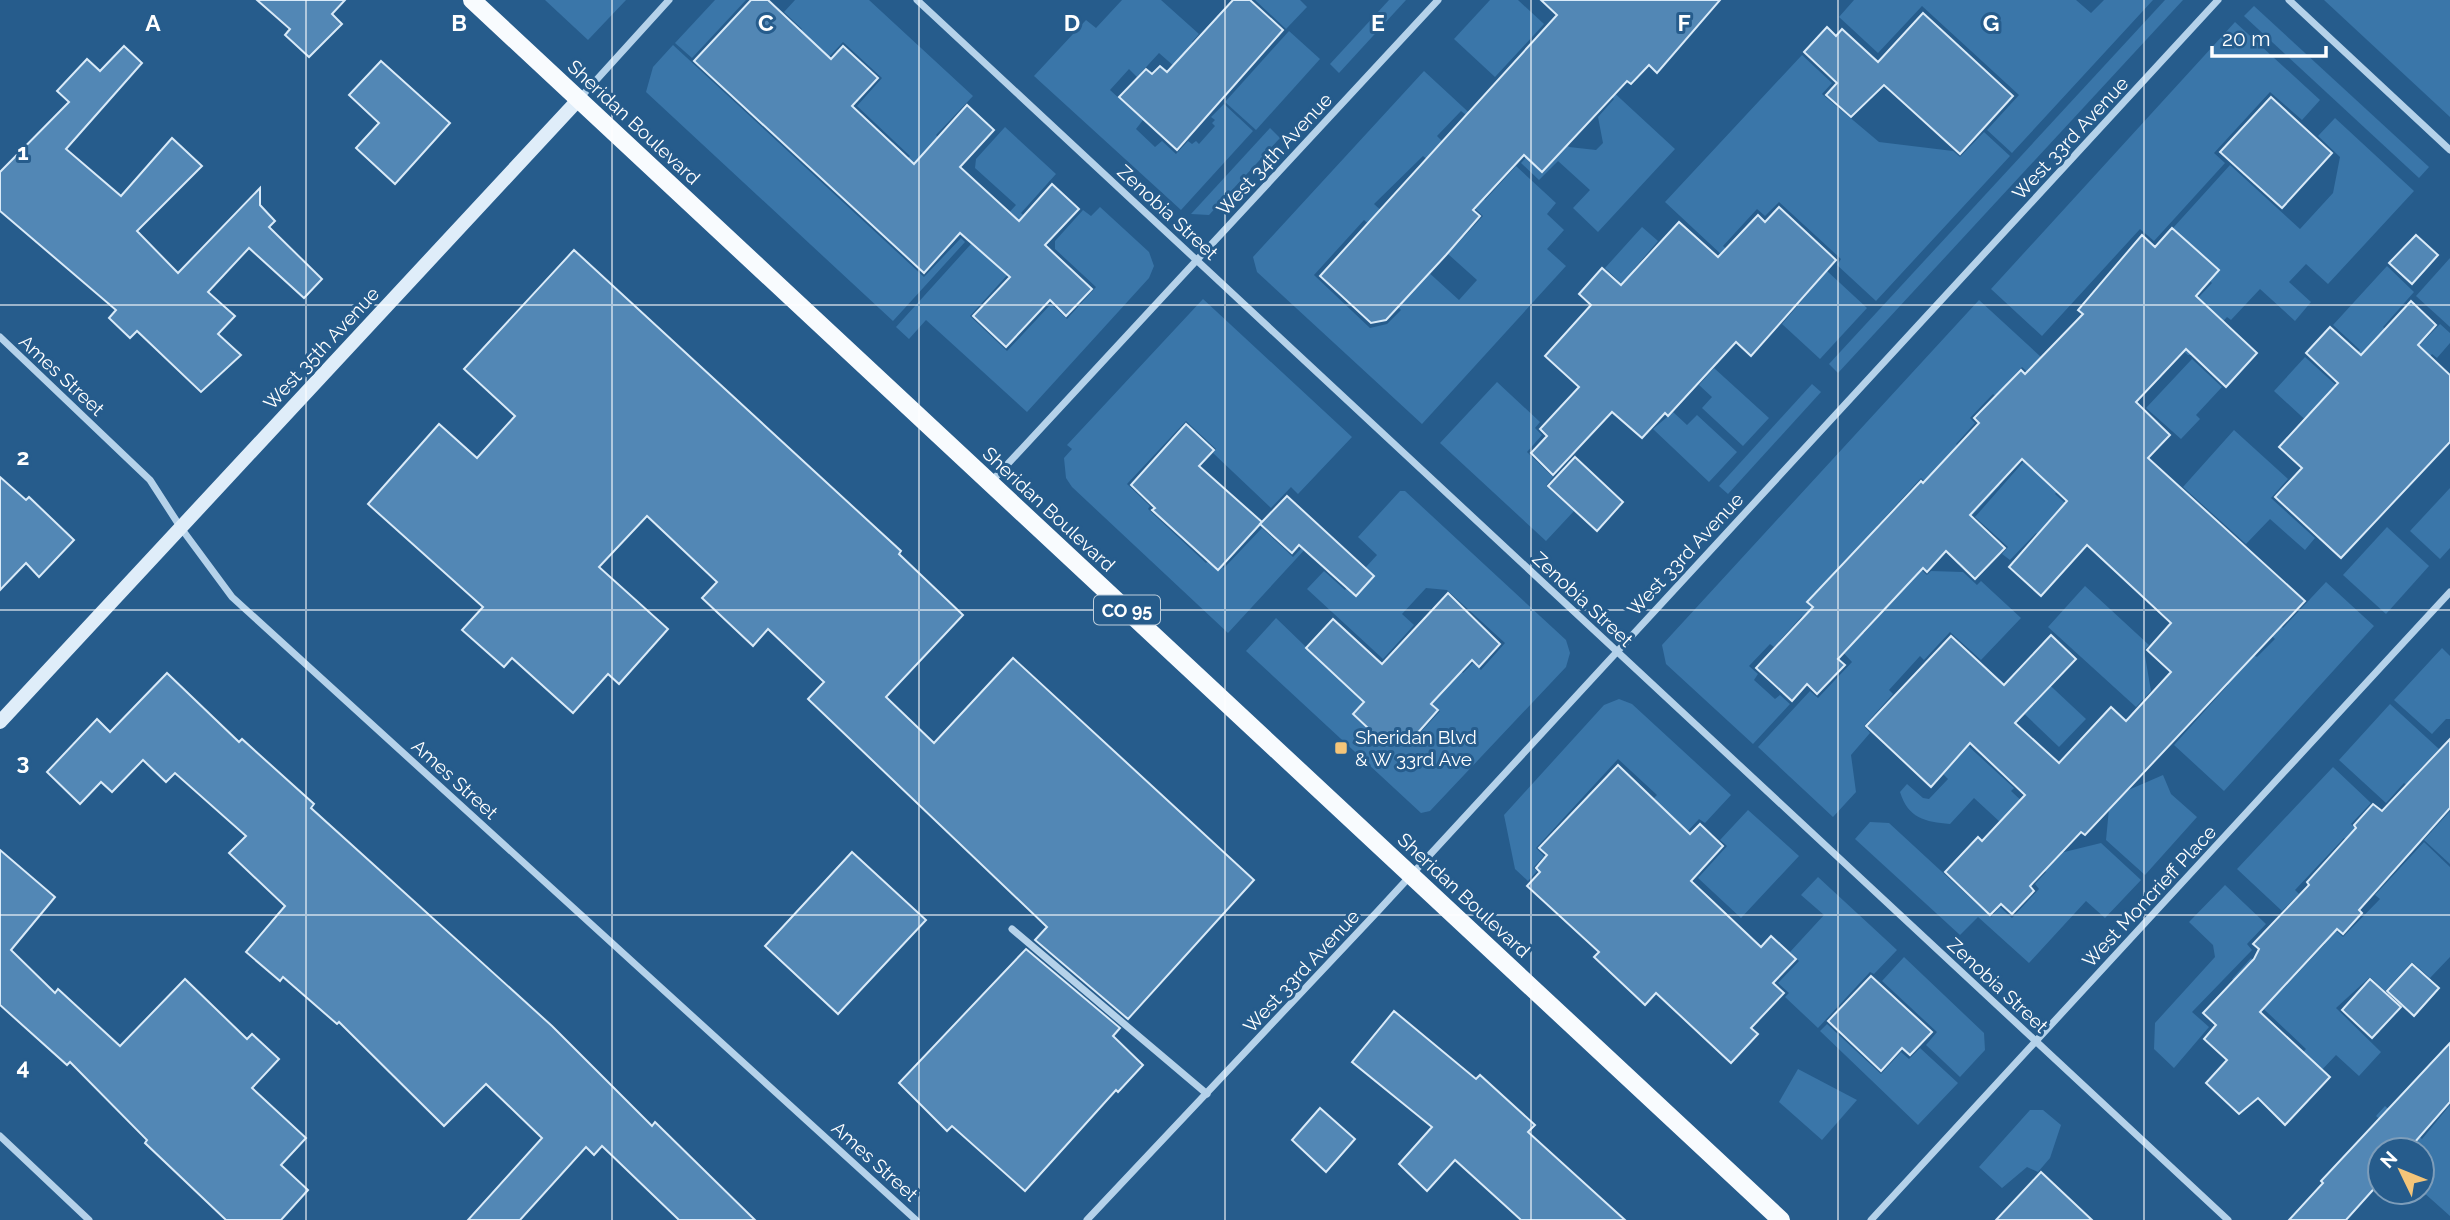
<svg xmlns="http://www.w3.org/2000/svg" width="2450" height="1220" font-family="Raleway,sans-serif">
<rect width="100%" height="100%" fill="#265c8c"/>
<g fill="#3a76a9">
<path d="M545 0H626L588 40Z"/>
<path d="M715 0H746L692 58 675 43Z"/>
<path d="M795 0H869L973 96 936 135 964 162 859 211 910 156 857 106 882 78 843 42 766 124 783 52 802 29 784 12Z"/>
<path d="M1122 0H1161L1199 34 1192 42 1238 83 1225 97 1182 59 1175 67 1159 53 1137 77 1129 69 1110 90 1143 120 1136 129 1155 147 1162 141 1176 154 1188 141 1192 144 1196 141 1199 144 1215 126 1212 123 1215 120 1211 117 1224 104 1253 131 1181 210 1034 76 1086 20 1096 28Z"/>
<path d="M1255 0H1300L1307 7 1286 29Z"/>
<path d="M1389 0H1406L1339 73 1330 64Z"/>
<path d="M1490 0H1518L1544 24 1495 77 1454 39Z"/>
<path d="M1854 0H2076L2091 13 2104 0H2153L2012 153 1987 130 2019 95 1922 6 1878 53 1839 17Z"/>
<path d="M2165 0H2183L1838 373 1829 364Z"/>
<path d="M2324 0H2450V117Z"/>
<path d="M2254 6 2429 167 2419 178 2244 16Z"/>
<path d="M2235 22 2320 100 2302 120 2270 92 2214 153 2225 163 2154 241 2140 229 2042 336 1991 289Z"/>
<path d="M1544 28 1675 149 1598 232 1573 208 1590 190 1558 161 1539 180 1521 163 1551 130 1569 147 1596 150 1603 143 1598 117 1614 99 1541 32Z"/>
<path d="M1289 31 1320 59 1256 130 1225 102Z"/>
<path d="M673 45 924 277 961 238 965 242 893 321 646 92 653 67Z"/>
<path d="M1802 55 1832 83 1822 94 1879 142 1953 151 1960 157 1984 132 2010 156 1876 301 1837 265 1841 259 1779 202 1765 216 1757 209 1723 246 1787 305 1782 311 1665 202Z"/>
<path d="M1424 71 1477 120 1475 122 1461 111 1437 136 1443 142 1433 164 1423 156 1374 204 1423 249 1419 270 1364 220 1314 275 1370 328 1387 324 1401 310 1394 303 1426 270 1459 300 1477 280 1448 254 1483 216 1435 171 1443 162 1485 200 1516 166 1556 203 1547 214 1564 230 1547 249 1566 266 1422 424 1257 272 1253 257Z"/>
<path d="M2335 118 2414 191 2328 284 2306 264 2289 282 2311 302 2295 321 2260 289 2231 320 2227 317 2192 355H2188L2156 327 2185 312 2212 283 2204 275 2213 265 2173 228 2230 165 2300 229 2333 193 2340 157 2318 136Z"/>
<path d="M1005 127 1056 174 1021 213 1049 239 1010 272 970 316 1007 351 1051 304 1067 319 1096 287 1055 249V241L1083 210 1091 216 1100 207 1149 252 1154 266 1149 278 1027 412 926 320 909 339 896 327 971 244 976 248 1016 205 975 168 976 159Z"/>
<path d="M1270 128 1280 138 1209 215 1191 214Z"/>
<path d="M1642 227 1658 241 1634 269 1660 293 1622 284 1605 268Z"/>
<path d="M2450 258V327L2416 296Z"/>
<path d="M2387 266 2414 292 2383 327 2412 353 2440 324 2450 333V343L2437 358 2432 354 2400 389 2335 378 2360 350 2333 325Z"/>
<path d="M1827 271 1867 308 1820 359 1782 324Z"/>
<path d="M1203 299 1352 437 1298 494 1291 487 1271 508 1213 453 1216 449 1186 421 1127 484 1150 506 1148 509 1206 563 1212 558 1224 568 1262 528 1293 557 1317 532 1319 534 1228 633 1072 487 1066 478 1064 458 1072 449 1067 445Z"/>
<path d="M1979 300 2117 427 2047 391 2022 367 2007 383 2011 388 2000 400 1993 394 1970 418 1975 423 1956 444 2000 485 1967 521 1921 478 1877 526 1915 561 1889 589 1851 554 1806 602 1844 638 1835 647 1802 616 1774 647 1770 644 1749 666 1758 674 1754 680 1775 699 1780 695 1790 704 1753 744 1666 664 1662 645Z"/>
<path d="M2305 357 2337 386 2339 451 2274 391Z"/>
<path d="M2192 359 2222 387 2196 415 2200 419 2181 439 2146 408Z"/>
<path d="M1714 368 1769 418 1743 446 1702 408 1712 397 1699 385Z"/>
<path d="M1497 382 1540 422 1535 428 1542 435 1527 452 1553 477 1546 486 1574 511 1546 541 1440 443Z"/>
<path d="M1812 384 1821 392 1728 494 1719 486Z"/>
<path d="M1673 412 1687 425 1697 415 1737 452 1709 482 1653 429Z"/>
<path d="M2234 430 2288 479 2271 498 2315 538 2305 550 2270 519 2246 544 2183 487Z"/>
<path d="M2046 436 2079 468 2055 494 2091 526 2069 564 2036 533 2010 560 2002 554 2008 547 1975 517Z"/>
<path d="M2450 488V548L2440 559 2410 531Z"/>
<path d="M1400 491H1405L1566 640 1570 653 1566 667 1430 811 1421 813 1246 651 1276 618 1363 702 1352 714 1386 746 1395 736 1407 747 1440 711 1385 660 1414 628 1463 673 1473 663 1481 670 1505 643 1447 590 1426 588 1402 614 1414 625 1383 659 1307 589 1324 571 1345 590 1377 555 1358 537Z"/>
<path d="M2387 527 2429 566 2386 614 2343 575Z"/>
<path d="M1915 564 1927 575 1931 571 1963 572 1977 585 1981 581 2021 618 1981 660 1950 632 1924 660 1920 656 1889 690 1893 694 1864 726 1870 733 1851 755 1856 792 1833 817 1758 747 1810 691 1818 698 1852 662 1838 647 1857 627 1864 633 1891 603 1885 596Z"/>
<path d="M2215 565 2283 628 2326 582 2374 626 2224 791 2174 745 2228 685 2167 628 2176 618 2257 657 2275 639 2206 575Z"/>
<path d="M2085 586 2149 645 2144 650 2151 691 2136 707 2048 627Z"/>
<path d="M2442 648 2450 656V719H2446L2432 734 2394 700Z"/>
<path d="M2040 676 2086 719 2059 747 2014 704Z"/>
<path d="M1619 699 1632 704 1731 795 1705 823 1699 819 1686 833 1651 801 1657 795 1618 759 1536 848 1544 856 1533 868 1537 871 1528 881 1515 869 1504 815 1604 705Z"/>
<path d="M2390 704 2439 749 2416 773 2450 805 2442 817 2404 783 2386 803 2339 760Z"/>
<path d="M1954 733 2014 788 2011 791 2025 804 2000 822 1974 798 1950 824C1925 822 1908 818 1900 792L1907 784 1923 798 1929 799 1948 779 1929 760Z"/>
<path d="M2333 767 2371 803 2351 824 2397 868 2387 878 2344 838 2295 890 2299 894 2282 911 2237 869Z"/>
<path d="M2163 775 2171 794 2197 817 2145 875 2106 840 2110 798Z"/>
<path d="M1748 810 1799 856 1741 918 1698 878 1727 846 1720 840Z"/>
<path d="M2450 811V864L2424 840Z"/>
<path d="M1870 822 1889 823 1991 917 2000 907 2012 918 2039 889 2035 884 2046 872 2038 864 2044 857 2101 843 2141 880 2105 918 2086 901 2029 963 1978 917 1960 935 1855 839Z"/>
<path d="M2424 842 2450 867V957L2430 978 2412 962 2385 991 2370 977 2336 1008 2381 1052 2359 1076 2336 1055 2318 1074 2294 1062 2306 1049 2232 979 2251 958 2283 989 2325 944 2289 910 2301 898 2343 937 2380 899 2375 895Z"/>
<path d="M1818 877 1897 950 1874 974 1870 972 1818 1028 1785 997 1789 993 1778 983 1799 961 1790 952 1824 915 1801 895Z"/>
<path d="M2225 885 2266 924 2247 944 2252 950 2192 1012 2209 1027 2174 1068 2154 1049 2155 1023 2215 957 2213 945 2189 922Z"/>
<path d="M1904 957 1984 1033 1985 1050 1960 1077 1926 1045 1937 1032 1882 981Z"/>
<path d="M1827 1024 1881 1074 1901 1052 1909 1059 1920 1048 1958 1083 1918 1125 1820 1031Z"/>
<path d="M1798 1069 1857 1100 1822 1140 1779 1102Z"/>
<path d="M2450 1105V1216L2422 1191V1150H2413L2376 1116 2385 1106 2422 1139Z"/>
<path d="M2030 1110H2043L2061 1125 2050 1158 2038 1172 2027 1167 2002 1188 1979 1167Z"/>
</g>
<g fill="#5287b5" stroke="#d9eaf8" stroke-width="2">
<path d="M257 0H345L332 14 342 24 309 57 285 35 290 29Z"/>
<path d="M751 0H768L831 59 843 46 878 78 852 106 914 164 967 105 994 130 960 167 1019 221 1052 184 1079 209 1045 245 1092 289 1066 316 1050 300 1006 347 973 316 1010 277 960 233 924 273 694 61Z"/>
<path d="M1233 0H1250L1283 30 1177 150 1119 97 1146 69 1152 74 1160 66 1167 72Z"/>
<path d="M1541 0H1720L1657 73 1649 65 1631 84 1627 81 1542 172 1524 155 1473 210 1480 216 1446 255 1386 320 1371 323 1320 276 1557 15Z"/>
<path d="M1923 13 2013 96 1960 154 1884 85 1851 117 1826 95 1837 83 1804 52 1827 27 1836 36 1842 29 1878 62Z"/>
<path d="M124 46 142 63 66 149 121 196 172 138 202 166 137 231 178 273 260 188V205L275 221 269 227 322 279 304 298 249 248 208 292 235 316 218 334 241 355 201 392 137 331 130 338 109 318 116 310 0 211V172L69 102 57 91 87 59 100 71Z"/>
<path d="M381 61 450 123 395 184 356 148 379 123 349 95Z"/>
<path d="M2271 97 2332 153 2282 208 2220 152Z"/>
<path d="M1779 207 1836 260 1751 356 1736 342 1668 416 1665 413 1642 438 1612 412 1553 475 1531 453 1547 436 1540 429 1579 387 1545 356 1591 305 1579 294 1602 268 1621 285 1679 222 1718 257 1758 215 1765 222Z"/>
<path d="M2172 228 2219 270 2196 296 2257 353 2226 387 2186 349 2136 402 2170 435 2148 458 2305 601 2085 835 2081 832 2030 886 2034 891 2012 914 2001 904 1990 915 1945 872 1978 837 1982 841 2025 795 1970 743 1931 787 1866 726 1951 636 2004 685 2051 635 2076 659 2015 723 2059 763 2111 707 2126 721 2171 672 2147 650 2171 623 2087 545 2041 596 2009 567 2067 501 2022 459 1970 515 2005 548 1975 579 1946 551 1927 572 1923 568 1838 659 1845 665 1817 694 1807 684 1792 701 1756 668 1813 607 1807 602 1921 481 1923 483 1979 423 1974 418 2021 370 2025 374 2083 314 2078 310 2142 235 2155 247Z"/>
<path d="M2416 235 2438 255 2412 284 2389 263Z"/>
<path d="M574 250 901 551 899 554 963 615 886 697 934 743 1013 658 1254 880 1128 1019 1035 940 1047 927 808 699 824 682 768 629 753 646 702 598 717 582 647 516 599 567 668 629 619 684 608 674 573 713 512 658 504 667 462 630 483 607 368 504 439 424 477 458 515 416 464 369Z"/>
<path d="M2411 301 2436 325 2418 345 2450 375V442L2341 558 2275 497 2302 468 2279 447 2338 383 2306 353 2330 327 2361 355Z"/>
<path d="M1186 424 1214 450 1199 466 1262 522 1218 570 1152 510 1155 508 1131 485Z"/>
<path d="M1575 457 1623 502 1597 531 1548 486Z"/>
<path d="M0 477 26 500 29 497 74 540 39 577 26 563 0 590Z"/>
<path d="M1287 496 1374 576 1356 596 1299 545 1292 553 1260 524Z"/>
<path d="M1448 593 1500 644 1479 667 1472 660 1431 704 1438 710 1407 745 1395 735 1386 745 1353 714 1364 702 1306 648 1333 619 1382 664Z"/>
<path d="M167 673 239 742 242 739 314 804 311 808 552 1026 652 1126 655 1122 755 1220H679L602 1146 594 1155 586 1147 520 1220H468L542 1138 486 1084 444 1126 339 1022 337 1024 283 977 280 981 246 952 285 906 229 853 246 836 175 773 166 782 143 760 112 792 101 782 80 804 47 772 97 719 110 732Z"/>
<path d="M2450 739V808L2359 910 2362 913 2343 934 2337 929 2260 1012 2330 1077 2285 1125 2258 1098 2239 1114 2206 1083 2227 1060 2204 1039 2216 1025 2203 1013 2254 959 2259 949 2253 944 2309 885 2307 882 2356 828 2354 825 2373 804 2382 811Z"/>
<path d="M1618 765 1690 834 1700 824 1723 846 1691 881 1761 947 1771 936 1796 959 1773 983 1784 993 1751 1028 1758 1034 1731 1063 1656 993 1645 1005 1594 957 1599 952 1527 886 1540 872 1536 868 1547 855 1539 848Z"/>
<path d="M0 850 55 897 11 950 55 993 58 989 120 1046 185 979 247 1039 252 1034 279 1059 252 1088 306 1138 281 1165 308 1190 281 1220H226L145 1143 147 1140 70 1062 67 1065 0 1005Z"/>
<path d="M852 852 926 920 838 1014 765 946Z"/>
<path d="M1026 949 1120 1028 1113 1036 1143 1065 1118 1092 1116 1090 1025 1191 952 1126 947 1131 899 1083Z"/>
<path d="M2412 964 2439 988 2414 1016 2387 991Z"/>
<path d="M1871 976 1932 1032 1910 1055 1902 1048 1881 1071 1828 1021Z"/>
<path d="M2370 979 2401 1007 2372 1038 2342 1010Z"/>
<path d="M1394 1011 1476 1079 1480 1075 1535 1125 1528 1132 1625 1220H1521L1455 1160 1427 1191 1399 1164 1432 1127 1352 1062Z"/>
<path d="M2450 1043V1102L2408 1150H2380V1182L2346 1220H2289L2323 1183 2321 1181Z"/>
<path d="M1320 1108 1355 1139 1326 1172 1292 1140Z"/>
<path d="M2041 1172 2092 1220H1996Z"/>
</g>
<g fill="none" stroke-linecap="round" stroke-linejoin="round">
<g stroke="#b5d2ea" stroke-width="7">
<path d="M917 0 2228 1220"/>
<path d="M2289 0 2450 150"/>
<path d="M580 98 669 0"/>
<path d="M0 337 150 480 181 528 232 597 916 1220"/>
<path d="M991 482 1438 0"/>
<path d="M1012 929 1207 1094"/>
<path d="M0 1136 89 1220"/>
<path d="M1087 1220 1378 911 2218 0"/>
<path d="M1871 1220 2450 592"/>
</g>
<path stroke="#dfedf9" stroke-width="14" d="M0 722 579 99"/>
<path stroke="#f8fbfe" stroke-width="18" d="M472 0 1781 1220"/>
</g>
<path fill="none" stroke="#fff" stroke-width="2" stroke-opacity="0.55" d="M306 0V1220M612 0V1220M919 0V1220M1225 0V1220M1531 0V1220M1838 0V1220M2144 0V1220M0 305H2450M0 610H2450M0 915H2450"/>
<rect fill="#f4c579" stroke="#265c8c" stroke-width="2.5" x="1334" y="741" width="14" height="14" rx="3.5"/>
<g text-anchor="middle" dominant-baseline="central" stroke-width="6" stroke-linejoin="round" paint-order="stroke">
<rect fill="#265c8c" stroke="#becedc" stroke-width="2" x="1094" y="595.5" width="66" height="29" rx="5"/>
<g font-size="18" font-weight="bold" fill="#fff">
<text x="1127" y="610">CO 95</text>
</g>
<g font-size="19" fill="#fff" stroke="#265c8c">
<text transform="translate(634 122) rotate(43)">Sheridan Boulevard</text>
<text transform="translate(2070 138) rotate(-47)">West 33rd Avenue</text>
<text transform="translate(1274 154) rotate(-47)">West 34th Avenue</text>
<text transform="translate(1168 212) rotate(43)">Zenobia Street</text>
<text transform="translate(321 348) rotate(-47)">West 35th Avenue</text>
<text transform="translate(62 375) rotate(43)">Ames Street</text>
<text transform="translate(1049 509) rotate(43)">Sheridan Boulevard</text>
<text transform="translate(1685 554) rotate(-47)">West 33rd Avenue</text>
<text transform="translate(1583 599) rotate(43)">Zenobia Street</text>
<text transform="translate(455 779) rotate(42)">Ames Street</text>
<text transform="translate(1464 895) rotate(43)">Sheridan Boulevard</text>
<text transform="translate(2149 896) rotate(-47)">West Moncrieff Place</text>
<text transform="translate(1301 971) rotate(-47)">West 33rd Avenue</text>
<text transform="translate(1998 985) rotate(43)">Zenobia Street</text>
<text transform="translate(875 1161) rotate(42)">Ames Street</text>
</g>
<g font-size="19" fill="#fff" stroke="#265c8c" text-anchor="start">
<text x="1355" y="737">Sheridan Blvd<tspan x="1355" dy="22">&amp; W 33rd Ave</tspan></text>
</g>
</g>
<g font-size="23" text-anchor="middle" font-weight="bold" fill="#fff" stroke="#265c8c" stroke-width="6" stroke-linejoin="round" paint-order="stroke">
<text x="153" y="31">A</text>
<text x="459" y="31">B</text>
<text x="766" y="31">C</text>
<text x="1072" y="31">D</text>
<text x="1378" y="31">E</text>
<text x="1684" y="31">F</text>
<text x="1991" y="31">G</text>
<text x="23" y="160">1</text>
<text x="23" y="465">2</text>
<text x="23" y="770">3</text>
<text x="23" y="1075">4</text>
</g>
<g transform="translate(2401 1171) rotate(313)"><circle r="33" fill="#265c8c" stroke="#7d9dba" stroke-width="2"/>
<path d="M0-5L12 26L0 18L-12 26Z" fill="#f4c579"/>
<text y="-10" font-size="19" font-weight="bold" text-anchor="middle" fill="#ffffff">N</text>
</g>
<path d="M2212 46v10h114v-10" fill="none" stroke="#ffffff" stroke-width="3.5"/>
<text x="2222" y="46" font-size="21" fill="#ffffff" stroke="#265c8c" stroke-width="5" paint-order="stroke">20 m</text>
</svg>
